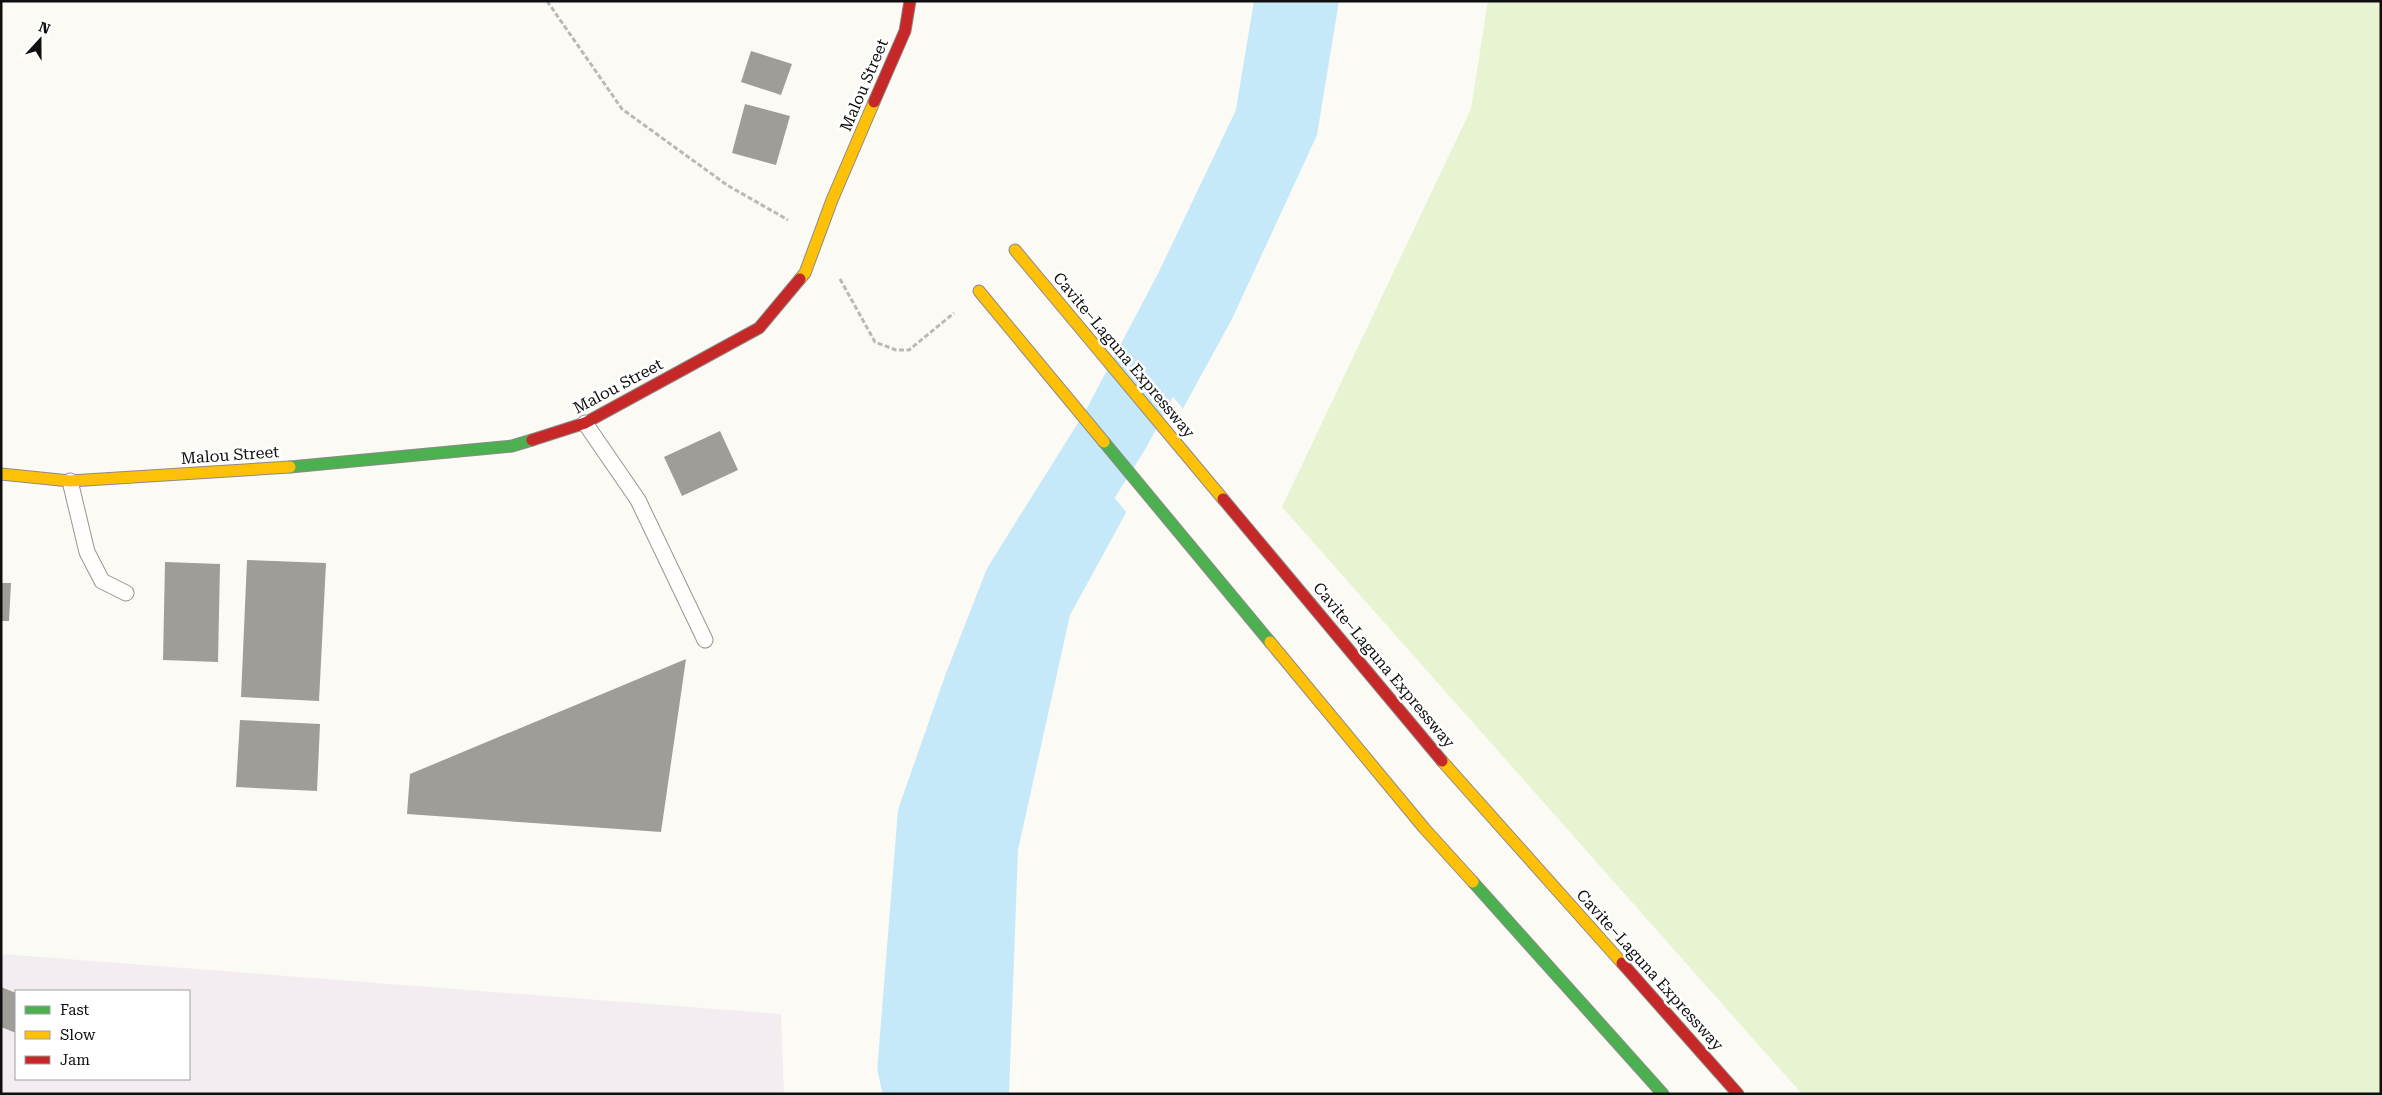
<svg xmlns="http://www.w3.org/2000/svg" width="2382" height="1095" font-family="'Roboto Serif',serif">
<rect width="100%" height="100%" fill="#fcfaf4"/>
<path fill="#f3edf1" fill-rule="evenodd" d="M1 954 781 1014 784 1094H1ZM16 991H189V1079H16Z"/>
<path fill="#e7f3d1" d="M1488 1H2381V1094H1802L1282 507 1471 109Z"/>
<path fill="#c6e9fa" d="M1290 1H1339L1317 135 1232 319 1070 615 1018 850 1009 1094H919L913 1067 933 817 1018 584 1116 429 1191 287 1270 121Z"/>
<path fill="#fcfaf4" d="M1147 366 1185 411 1128 514 1089 467 1114 428Z"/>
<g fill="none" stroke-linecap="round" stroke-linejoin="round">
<path stroke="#c6e9fa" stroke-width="71" d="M919 1094 913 1067 933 817 978 689 1019 584 1116 429 1191 287 1270 121 1290 1"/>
</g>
<g fill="#a09d99">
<path d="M751 51 792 64 781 95 741 82Z"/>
<path d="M745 104 790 116 776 165 732 153Z"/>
<path d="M720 431 738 470 682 496 664 457Z"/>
<path d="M247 560 326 563 319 701 241 697Z"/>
<path d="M165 562 220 564 218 662 163 660Z"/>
<path d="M1 583H11L9 621H1Z"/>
<path d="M686 659 661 832 407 814 410 774Z"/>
<path d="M240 720 320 724 317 791 236 787Z"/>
<path d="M1 987 16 993V1033L1 1027Z"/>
</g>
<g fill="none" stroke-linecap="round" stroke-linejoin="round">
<g stroke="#969592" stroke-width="17">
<g id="lane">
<path d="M585 423 638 500 705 640"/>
<path d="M70 481 87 552 102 581 126 593"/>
</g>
</g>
<g stroke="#8c8b89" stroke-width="13">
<g id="fast">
<path d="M1104 442 1270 642"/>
<path d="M290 467 512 446 532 440"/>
<path d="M1473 882 1663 1094"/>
</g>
</g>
<g stroke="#8c8b89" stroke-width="13">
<g id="slow">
<path d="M1015 250 1223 499"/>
<path d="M800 279 805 273 832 200 874 102"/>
<path d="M979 291 1104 442"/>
<path d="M1 474 70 481 290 467"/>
<path d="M1270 642 1424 828 1473 882"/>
<path d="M1442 761 1622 963"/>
</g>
</g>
<g stroke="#8c8b89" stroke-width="13">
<g id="jam">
<path d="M874 102 905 31 910 1"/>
<path d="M532 440 585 423 759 328 800 279"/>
<path d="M1223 499 1442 761"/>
<path d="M1622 963 1738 1094"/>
</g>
</g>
<g stroke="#b9b9b8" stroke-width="3" stroke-dasharray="5 2.5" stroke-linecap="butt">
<path d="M547 1 622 109 727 185 788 220"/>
<path d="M840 279 875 342 896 350H909L954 313"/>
</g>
<use href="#lane" stroke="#fffefd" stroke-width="15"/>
<use href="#fast" stroke="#4caf50" stroke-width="11"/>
<use href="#slow" stroke="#ffc107" stroke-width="11"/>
<use href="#jam" stroke="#c62828" stroke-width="11"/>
</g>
<g text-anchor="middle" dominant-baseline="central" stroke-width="5" stroke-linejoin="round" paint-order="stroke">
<g font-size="16" fill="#0f0f0f" stroke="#fff">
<text transform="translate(864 85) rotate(-67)">Malou Street</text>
<text transform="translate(1124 355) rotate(50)">Cavite–Laguna Expressway</text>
<text transform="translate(618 386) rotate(-28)">Malou Street</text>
<text transform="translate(230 455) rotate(-4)">Malou Street</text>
<text transform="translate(1384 665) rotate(50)">Cavite–Laguna Expressway</text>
<text transform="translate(1650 970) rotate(48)">Cavite–Laguna Expressway</text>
</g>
</g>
<rect width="2382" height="1095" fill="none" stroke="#0f0f0f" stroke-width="5"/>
<rect x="15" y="990" width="175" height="90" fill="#ffffff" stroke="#9f9f9f"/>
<rect x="25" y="1006" width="25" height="8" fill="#4caf50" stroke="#9f9f9f"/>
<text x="60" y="1015" font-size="15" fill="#0f0f0f">Fast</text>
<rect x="25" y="1031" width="25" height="8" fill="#ffc107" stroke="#9f9f9f"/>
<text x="60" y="1040" font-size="15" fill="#0f0f0f">Slow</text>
<rect x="25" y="1056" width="25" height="8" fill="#c62828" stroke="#9f9f9f"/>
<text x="60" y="1065" font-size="15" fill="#0f0f0f">Jam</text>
<g transform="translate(40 40) rotate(21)" stroke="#ffffff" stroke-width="4" paint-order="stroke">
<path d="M0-4L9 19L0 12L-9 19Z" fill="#0f0f0f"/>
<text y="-8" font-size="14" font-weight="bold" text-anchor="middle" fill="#0f0f0f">N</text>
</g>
</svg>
